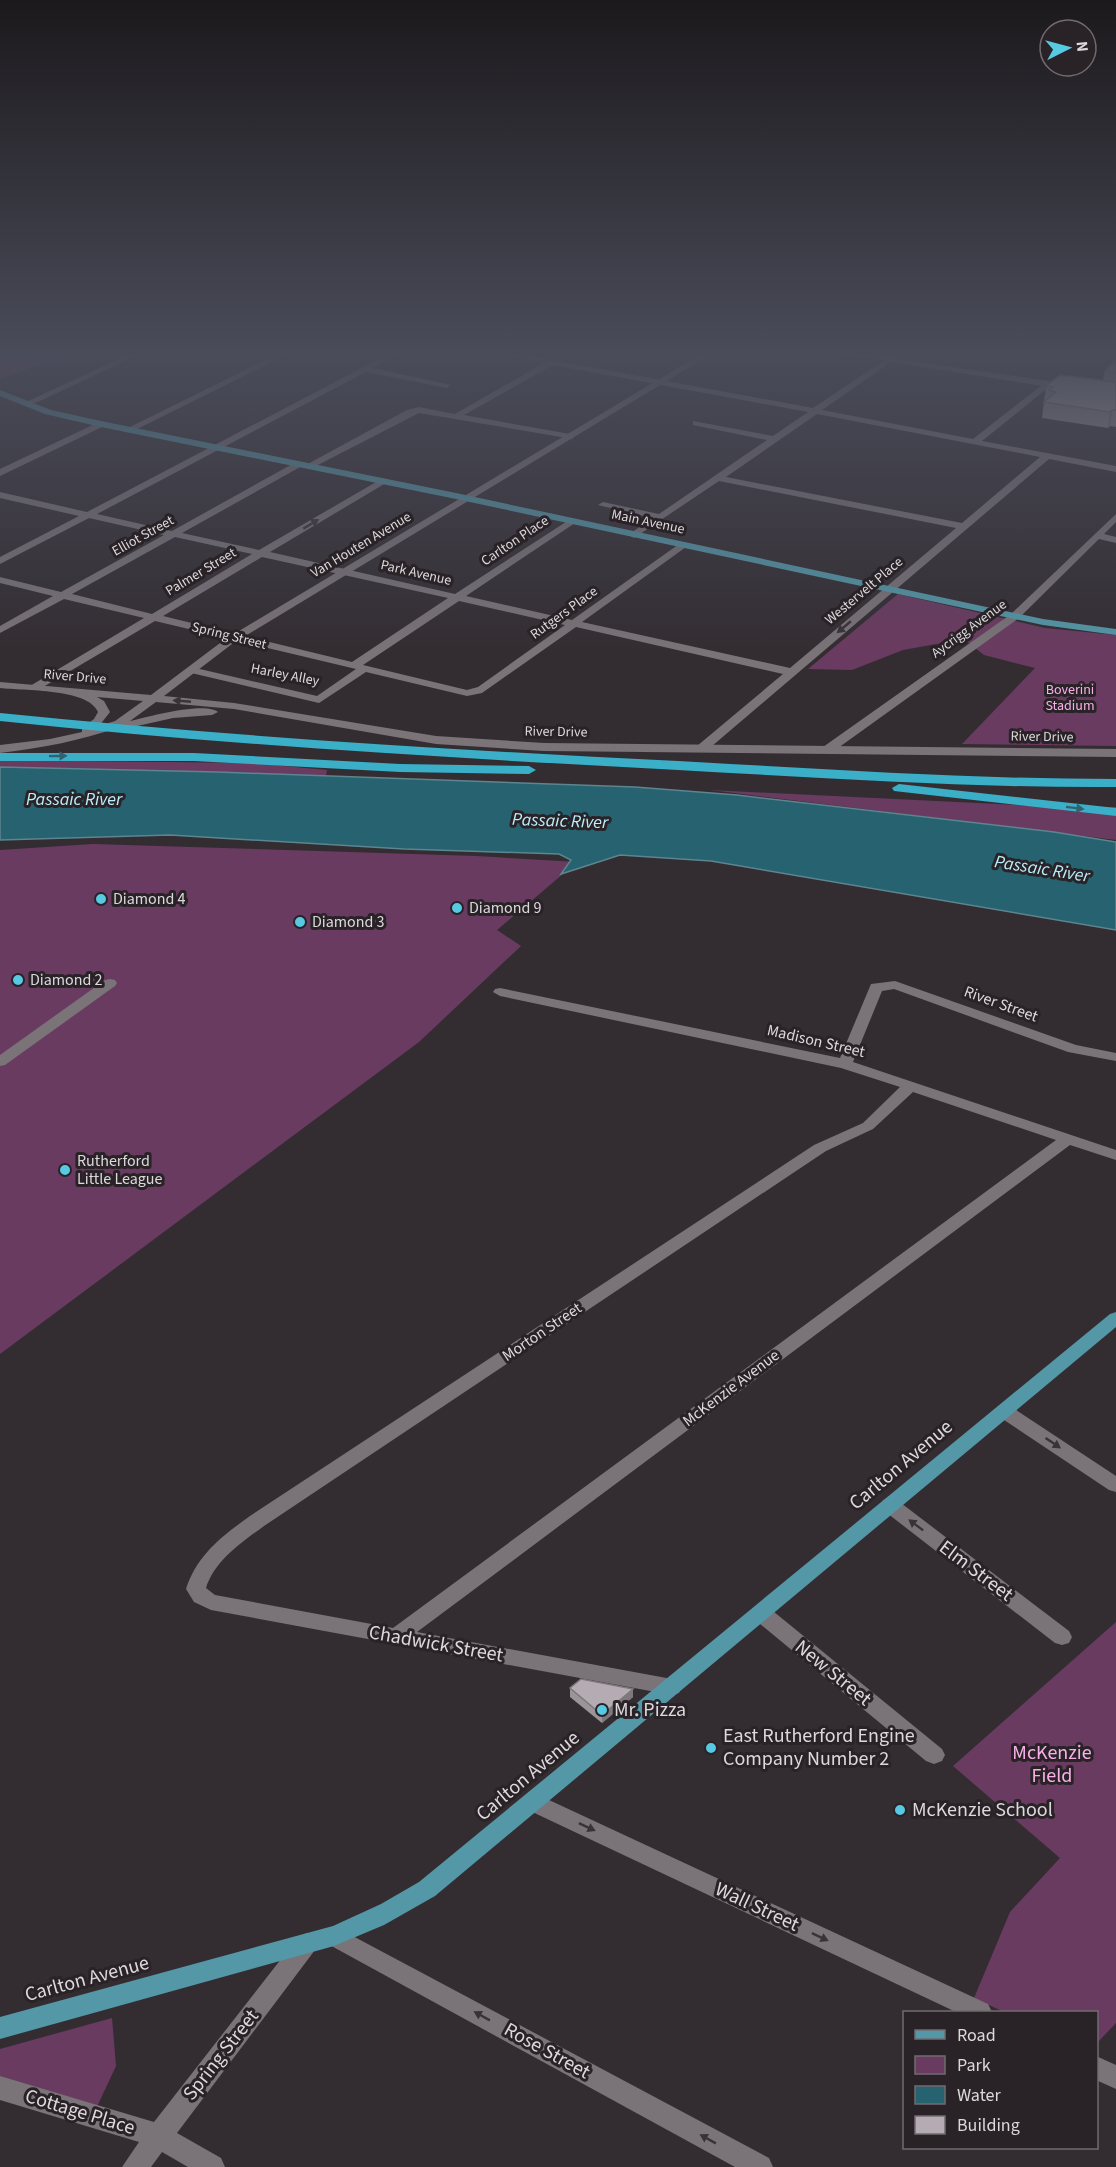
<svg xmlns="http://www.w3.org/2000/svg" width="1116" height="2167" font-family="'Source Sans 3',sans-serif">
<rect width="100%" height="100%" fill="#332d32"/>
<g fill="#6a3b60">
<path d="M0 351H75L0 379Z"/>
<path d="M898 594 1045 628 1116 635V746L962 744 1035 668 984 655 964 639 903 650 852 670 808 669Z"/>
<path d="M0 760 251 763 327 770 326 776 0 767Z"/>
<path d="M710 790 1079 808 1116 807V840Z"/>
<path d="M93 844 476 856 577 862 497 930 521 946 419 1042 0 1354V850Z"/>
<path d="M1116 1622V2023L1097 2043 1096 2012H1004L974 1998 1010 1912 1060 1858 953 1766Z"/>
<path d="M112 2018 116 2066 95 2111 0 2082V2049Z"/>
</g>
<path fill="#26626f" stroke="#5d858f" stroke-width="1.5" d="M0 767 217 772 635 787 737 795 1054 832 1116 842V930L711 861 620 855 561 874 571 860 559 854 404 849 170 835 0 840Z"/>
<g fill="none" stroke-linecap="round" stroke-linejoin="round">
<path stroke="#5d858f" stroke-width="3" d="M0 354 12 351"/>
<g fill="#7a7378" fill-rule="evenodd">
<path d="M136 351H147L29 406 22 404Z"/>
<path d="M283 351H294L131 432 124 430Z"/>
<path d="M394 351H404L373 368 451 385 447 388 366 372 97 514 172 531 296 462H302V466L182 533 259 550 383 478 388 481 386 483 270 552 455 594 572 518 577 521 575 523 466 596 572 620 682 542 686 543V547L582 622 790 668 956 528 719 481 634 538 629 535 631 533 652 518 598 505 603 502 659 514 767 440 693 425V421L773 436 808 412 553 365 464 415 570 434 573 435V439L419 413 312 468 304 466 407 410 419 407 455 414 544 363 484 351H502L552 360 813 408 898 351H907L822 410 973 439 1047 381 1050 382V386L982 441 1116 466V472L1049 459 705 752H697V746L783 674 576 627 482 693 467 696 366 672 319 703 187 672 185 670 191 667 317 696 356 669 155 621 38 690H30V686L144 618 64 599 0 633V626L53 596 0 583V577L61 592 164 535 89 518 0 564V557L79 516 0 498V492L87 512ZM817 414 1040 457 962 523 726 477ZM175 537 252 554 152 614 72 594ZM262 557 448 598 352 662 163 616ZM459 601 565 625 478 687 467 690 363 665Z"/>
<path d="M101 421 105 424 104 426 0 476V469Z"/>
<path d="M1116 514V522L1104 534 1116 537V543L1099 539 1019 618 831 753H823V747L1011 614Z"/>
<path d="M110 979 115 980 117 983 115 986 5 1065 0 1066V1055L105 980Z"/>
<path d="M895 981 1076 1045 1116 1053V1061L1068 1052 894 989 882 991 853 1062 1116 1150V1160L1070 1145 417 1632 672 1679 679 1681 682 1687 679 1693 672 1695 211 1610 194 1602 186 1589C197 1555 222 1536 250 1516L814 1145 863 1123 900 1087 841 1068 500 996 493 992 495 989 500 988 840 1058 871 984ZM913 1092 1056 1140 393 1628 215 1595 206 1588C215 1560 241 1543 264 1526L826 1151 873 1129Z"/>
<path d="M1004 1405 1010 1406 1116 1476V1492L1109 1490 998 1416 995 1411 998 1406Z"/>
<path d="M890 1498 897 1500 1069 1631 1072 1637 1069 1643 1062 1645 1055 1643 883 1510 881 1505 883 1500Z"/>
<path d="M761 1605 768 1607 942 1749 945 1755 942 1761 934 1764 926 1761 754 1619 751 1613 754 1607Z"/>
<path d="M534 1793 988 2004 992 2012H956L526 1809 523 1802 526 1795Z"/>
<path d="M334 1926 769 2158 773 2167H735L326 1943 322 1936 326 1929Z"/>
<path d="M307 1933 315 1936 319 1943 315 1950 177 2133 221 2158 225 2167H188L162 2152 151 2167H122L139 2142 0 2100V2076L154 2122 299 1936Z"/>
<path d="M1096 2056 1116 2065V2089L1096 2080Z"/>
</g>
<g fill="#7a7378" fill-rule="evenodd">
<path d="M706 351H716L232 644 164 696 234 703 436 736 544 743 1116 749V757L544 751 436 744 234 709 156 702 130 721C147 717 205 701 218 712L212 715 173 718 124 729 119 727C80 741 41 748 0 753V745L50 739 82 732V728L94 719 98 712C88 688 24 691 0 688V682L151 695 224 640ZM97 697 143 701 115 721 99 726 110 712 104 701Z"/>
<path d="M822 351H843L1069 384 1073 387 1069 390Z"/>
</g>
<g fill="#5497a7" fill-rule="evenodd">
<path d="M0 390 51 410 101 421 456 493 1043 619 1116 629V635L1043 625 456 499 101 427 45 414 0 396Z"/>
<path d="M1116 1312V1327L435 1896 384 1925 334 1946 0 2039V2017L333 1926 381 1904 419 1882 1110 1314Z"/>
</g>
<g fill="#3aafc7" fill-rule="evenodd">
<path d="M0 713C226 736 452 750 678 761 824 769 970 779 1116 779V787C970 788 824 778 678 770 452 758 226 745 0 721Z"/>
<path d="M0 753H194L400 764 529 766 536 770 529 774 400 772 194 761H0Z"/>
<path d="M899 784 1116 808V816L894 791 892 788Z"/>
</g>
</g>
<g fill="#9b9499">
<path d="M1116 358V427L1110 426 1108 428 1042 418 1046 386 1103 380 1105 371Z"/>
<path d="M570 1688 633 1689V1697L602 1723 570 1697Z"/>
</g>
<g fill="#7e787d">
<path d="M1112 410 1110 426 1108 428 1110 412Z"/>
<path d="M633 1689V1697L602 1723V1715Z"/>
</g>
<g fill="#b4acb2" stroke="#7e787d" stroke-width="1.5">
<path d="M1116 358V373L1105 371Z"/>
<path d="M1060 375 1116 382V410H1112L1110 412 1044 402 1056 392 1049 390 1053 387 1046 386Z"/>
<path d="M581 1679 633 1689 602 1715 570 1688Z"/>
</g>
<defs><path id="oneway-solid" d="M-6-.8H1V-3.2L6.5 0L1 3.2V.8H-6Z" transform="scale(1.5)"/></defs>
<g fill="#393338">
<use href="#oneway-solid" transform="translate(311 524) rotate(-31)"/>
<use href="#oneway-solid" transform="translate(844 627) rotate(140)"/>
<use href="#oneway-solid" transform="translate(182 701) rotate(-175)"/>
<use href="#oneway-solid" transform="translate(1053 1443) rotate(34)"/>
<use href="#oneway-solid" transform="translate(916 1525) rotate(-143)"/>
<use href="#oneway-solid" transform="translate(587 1827) rotate(25)"/>
<use href="#oneway-solid" transform="translate(820 1937) rotate(25)"/>
<use href="#oneway-solid" transform="translate(482 2016) rotate(-151)"/>
<use href="#oneway-solid" transform="translate(708 2139) rotate(-151)"/>
</g>
<g fill="#316270">
<use href="#oneway-solid" transform="translate(58 756) rotate(-1)"/>
<use href="#oneway-solid" transform="translate(1075 808) rotate(7)"/>
</g>
<linearGradient id="sky" x2="0" y2="1"><stop stop-color="#1c191c"/><stop offset="0.54" stop-color="#4a4c5a"/><stop offset="1" stop-color="#4a4c5a" stop-opacity="0"/></linearGradient>
<rect width="1116" height="654" fill="url(#sky)"/>
<g fill="#57c9e2" stroke="#292328" stroke-width="2">
<circle cx="101" cy="899" r="6"/>
<circle cx="457" cy="908" r="6"/>
<circle cx="300" cy="922" r="6"/>
<circle cx="18" cy="980" r="6"/>
<circle cx="65" cy="1170" r="6"/>
<circle cx="602" cy="1710" r="6"/>
<circle cx="711" cy="1748" r="6"/>
<circle cx="900" cy="1810" r="6"/>
</g>
<g text-anchor="middle" dominant-baseline="central" stroke-width="6" stroke-linejoin="round" paint-order="stroke">
<g font-size="14" fill="#dcd8db" stroke="#292328">
<text transform="translate(648 522) rotate(12)">Main Avenue</text>
<text transform="translate(143 536) rotate(-29)">Elliot Street</text>
<text transform="translate(515 541) rotate(-34)">Carlton Place</text>
<text transform="translate(361 545) rotate(-31)">Van Houten Avenue</text>
<text transform="translate(201 572) rotate(-31)">Palmer Street</text>
<text transform="translate(416 573) rotate(13)">Park Avenue</text>
<text transform="translate(864 591) rotate(-40)">Westervelt Place</text>
<text transform="translate(564 613) rotate(-36)">Rutgers Place</text>
<text transform="translate(969 629) rotate(-36)">Aycrigg Avenue</text>
<text transform="translate(229 636) rotate(14)">Spring Street</text>
<text transform="translate(285 675) rotate(11)">Harley Alley</text>
<text transform="translate(75 677) rotate(5)">River Drive</text>
<text transform="translate(556 732) rotate(1)">River Drive</text>
<text transform="translate(1042 737) rotate(1)">River Drive</text>
</g>
<g font-size="14" fill="#f9b0e8" stroke="#292328">
<text x="1070" y="690">Boverini<tspan x="1070" dy="16">Stadium</tspan></text>
</g>
<g font-size="16" fill="#dcd8db" stroke="#292328" text-anchor="start">
<text x="113" y="899">Diamond 4</text>
<text x="469" y="908">Diamond 9</text>
<text x="312" y="922">Diamond 3</text>
<text x="30" y="980">Diamond 2</text>
<text x="77" y="1161">Rutherford<tspan x="77" dy="18">Little League</tspan></text>
</g>
<g font-size="16" fill="#dcd8db" stroke="#292328">
<text transform="translate(1001 1004) rotate(20)">River Street</text>
<text transform="translate(816 1041) rotate(13)">Madison Street</text>
<text transform="translate(542 1332) rotate(-34)">Morton Street</text>
<text transform="translate(731 1388) rotate(-37)">McKenzie Avenue</text>
</g>
<g font-size="18" font-style="italic" fill="#bbeffb" stroke="#292328">
<text x="74" y="799">Passaic River</text>
<text transform="translate(560 821) rotate(2)">Passaic River</text>
<text transform="translate(1042 869) rotate(9)">Passaic River</text>
</g>
<g font-size="20" fill="#dcd8db" stroke="#292328">
<text transform="translate(901 1465) rotate(-40)">Carlton Avenue</text>
<text transform="translate(976 1571) rotate(37)">Elm Street</text>
<text transform="translate(436 1644) rotate(10)">Chadwick Street</text>
<text transform="translate(833 1673) rotate(39)">New Street</text>
<text transform="translate(528 1776) rotate(-40)">Carlton Avenue</text>
<text transform="translate(757 1907) rotate(25)">Wall Street</text>
<text transform="translate(87 1979) rotate(-15)">Carlton Avenue</text>
<text transform="translate(547 2051) rotate(29)">Rose Street</text>
<text transform="translate(221 2055) rotate(-52)">Spring Street</text>
<text transform="translate(80 2112) rotate(17)">Cottage Place</text>
</g>
<g font-size="20" fill="#dcd8db" stroke="#292328" text-anchor="start">
<text x="614" y="1710">Mr. Pizza</text>
<text x="723" y="1736">East Rutherford Engine<tspan x="723" dy="23">Company Number 2</tspan></text>
<text x="912" y="1810">McKenzie School</text>
</g>
<g font-size="20" fill="#f9b0e8" stroke="#292328">
<text x="1052" y="1753">McKenzie<tspan x="1052" dy="23">Field</tspan></text>
</g>
</g>
<rect x="903" y="2011" width="195" height="138" fill="#292328" stroke="#716b70" stroke-width="1.5"/>
<rect x="915" y="2030" width="30" height="9" fill="#5497a7" stroke="#716b70" stroke-width="1.5"/>
<text x="957" y="2041" font-size="18" fill="#dcd8db">Road</text>
<rect x="915" y="2056" width="30" height="18" fill="#6a3b60" stroke="#716b70" stroke-width="1.5"/>
<text x="957" y="2071" font-size="18" fill="#dcd8db">Park</text>
<rect x="915" y="2086" width="30" height="18" fill="#26626f" stroke="#716b70" stroke-width="1.5"/>
<text x="957" y="2101" font-size="18" fill="#dcd8db">Water</text>
<rect x="915" y="2116" width="30" height="18" fill="#b4acb2" stroke="#716b70" stroke-width="1.5"/>
<text x="957" y="2131" font-size="18" fill="#dcd8db">Building</text>
<g transform="translate(1068 48) rotate(84)"><circle r="28" fill="#292328" stroke="#716b70" stroke-width="1.5"/>
<path d="M0-4.5L10 22L0 15L-10 22Z" fill="#57c9e2"/>
<text y="-9" font-size="16" font-weight="bold" text-anchor="middle" fill="#dcd8db">N</text>
</g>
</svg>
